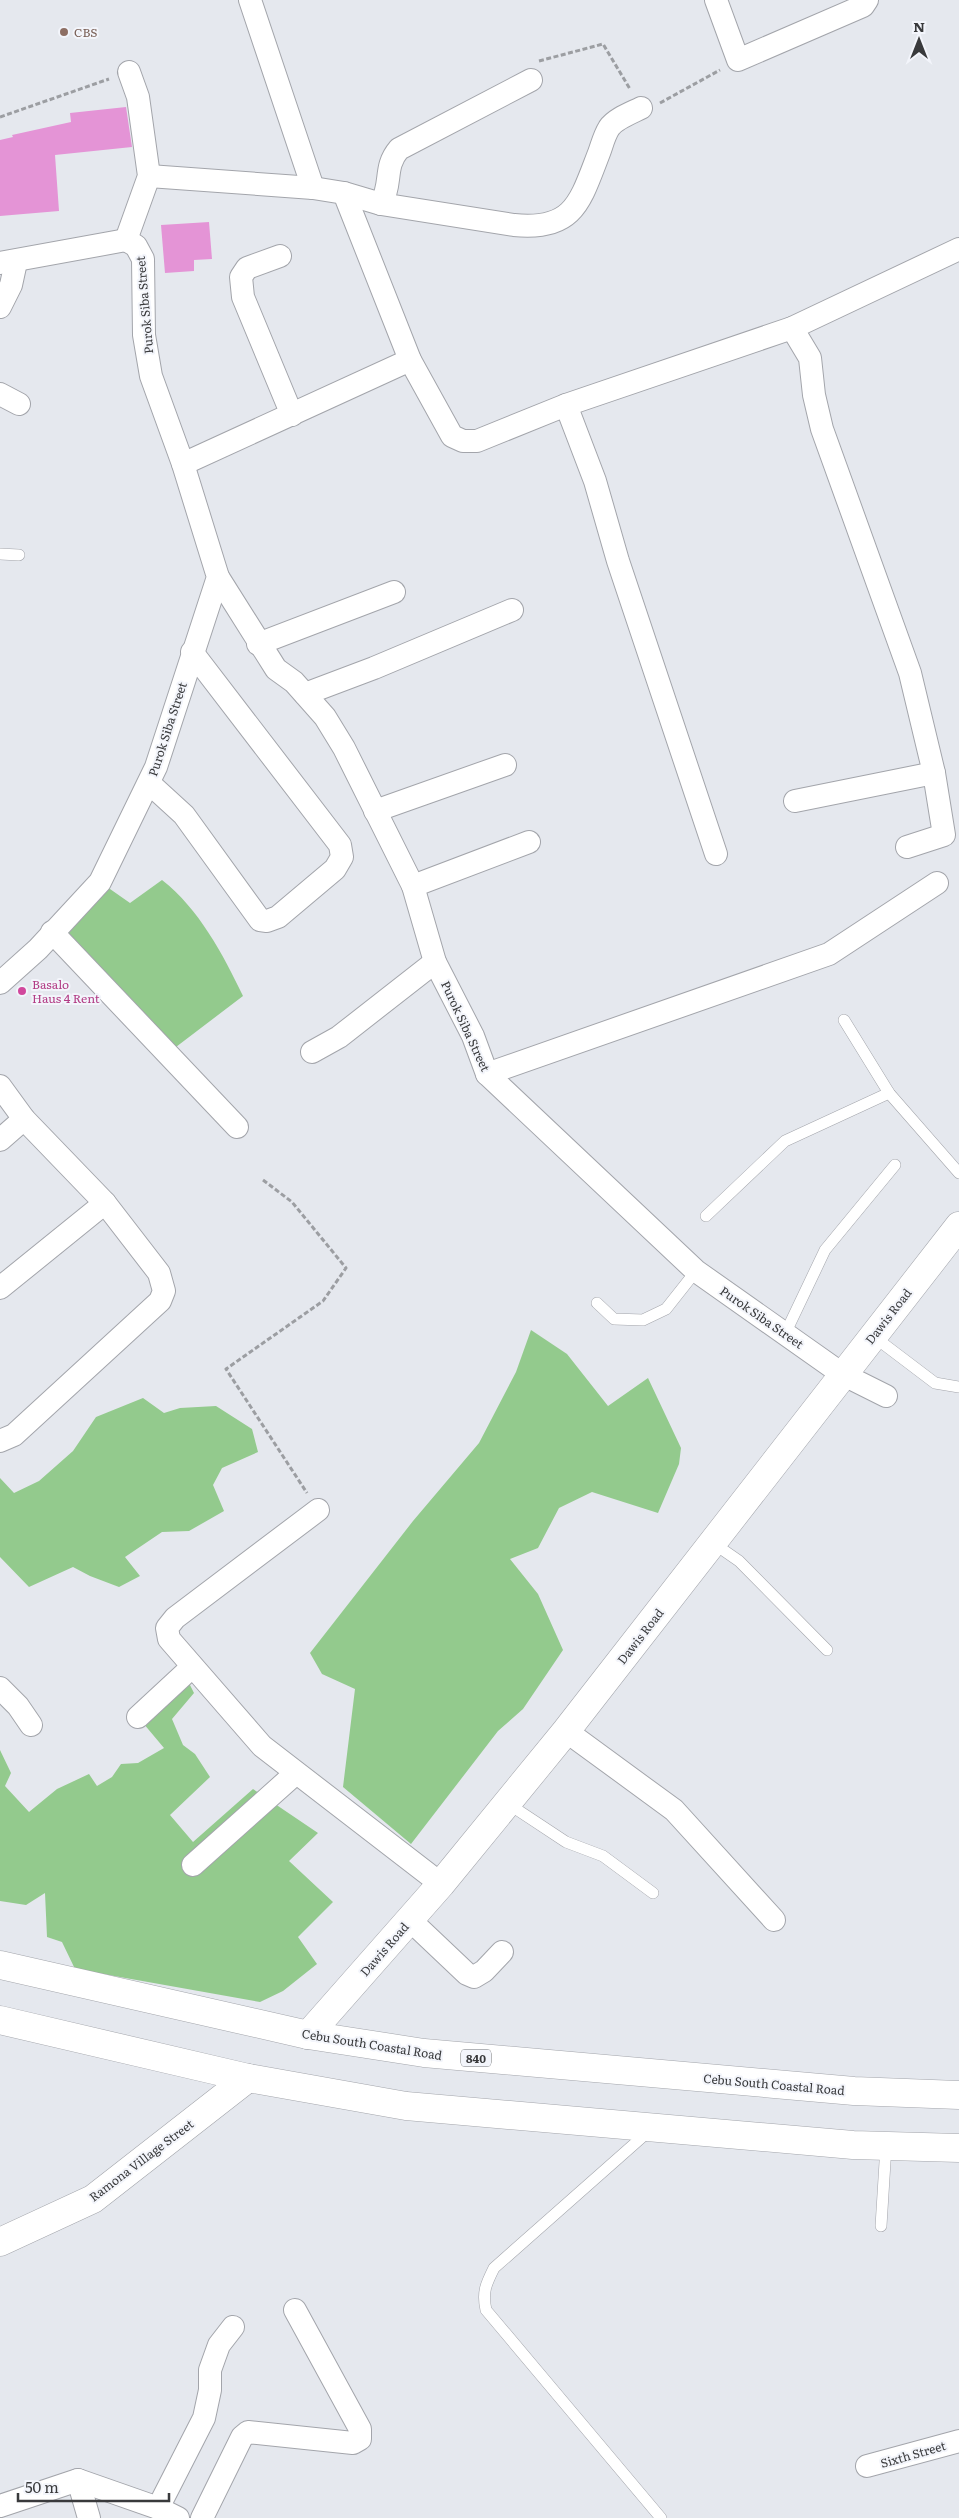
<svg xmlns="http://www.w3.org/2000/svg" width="959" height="2518" font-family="Literata,serif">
<rect width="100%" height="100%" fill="#e5e8ee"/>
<g fill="#93ca8d">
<path d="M162 880C199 909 223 954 243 996L172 1050 58 932 100 882 130 903Z"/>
<path d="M531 1330 567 1354 608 1406 648 1378 681 1448 679 1464 658 1513 592 1492 559 1508 538 1548 510 1559 538 1594 563 1650 523 1709 498 1731 411 1844 343 1787 355 1689 322 1674 310 1653 413 1521 479 1443 516 1372Z"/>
<path d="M143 1398 164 1413 180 1408 216 1406 252 1429 258 1452 222 1468 213 1485 224 1511 189 1531 162 1532 125 1557 140 1576 119 1587 90 1576 73 1567 29 1587 0 1557V1478L14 1493 39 1481 73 1451 96 1417Z"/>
<path d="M189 1683 194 1693 172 1719 183 1745 195 1754 210 1777 170 1815 193 1842 253 1789 318 1833 289 1861 333 1902 298 1937 317 1964 283 1991 260 2002 75 1969 62 1942 47 1937 45 1893 26 1905 0 1901V1750L11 1773 5 1786 29 1812 57 1789 89 1774 97 1786 112 1777 121 1764 138 1763 164 1748 138 1717Z"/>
</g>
<g fill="#e494d6">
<path d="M126 107 132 147 55 155 59 211 0 216V140L13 137 12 135 71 122 70 113Z"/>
<path d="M209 222 212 259 194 260V271L165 273 161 225Z"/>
</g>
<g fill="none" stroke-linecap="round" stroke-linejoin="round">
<g stroke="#a3a5ab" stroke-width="12">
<g id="service">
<path d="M0 554 19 555"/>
<path d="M844 1020 889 1093 959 1173"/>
<path d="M706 1216 785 1141 889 1093"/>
<path d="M597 1303 614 1319 643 1320 666 1309 696 1271"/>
<path d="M785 1334 825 1250 895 1165"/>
<path d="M873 1336 935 1383 959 1387"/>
<path d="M713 1543 739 1561 827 1650"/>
<path d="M507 1803 566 1842 603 1856 653 1893"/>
<path d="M649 2131 494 2268C486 2284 482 2292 486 2310L661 2518"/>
<path d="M881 2226 886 2146"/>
</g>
</g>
<g stroke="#a3a5ab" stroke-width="24">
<g id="minor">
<path d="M250 0 313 188"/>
<path d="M716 0 738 60 863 6 867 0"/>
<path d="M149 176 313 188 344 193 410 360 452 436 463 441H477L566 405 792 328 959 249"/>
<path d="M344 193 381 204 514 225C574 231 580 202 599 153 602 145 604 136 609 128 615 119 631 113 641 108"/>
<path d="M381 204C393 182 383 168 399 149L531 80"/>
<path d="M126 240 149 176 138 97 129 72"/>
<path d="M280 256 247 268 241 277 243 297 292 415"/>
<path d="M0 263 126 240"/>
<path d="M0 307 11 285 16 262"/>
<path d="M792 328 810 358 814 395 822 429 910 673 934 773 944 835 907 847"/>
<path d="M0 394 19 404"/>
<path d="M566 405 595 481 618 561 716 854"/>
<path d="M183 464 410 360"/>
<path d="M218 577 276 669 294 682 325 717 344 748 413 886 435 962 473 1036 487 1074 696 1271 842 1374 886 1396"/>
<path d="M258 644 394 592"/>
<path d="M305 694 374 668 512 610"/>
<path d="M149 783 184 815 260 920 267 921 278 917 335 869 342 857 340 845 192 652"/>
<path d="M795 801 934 773"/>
<path d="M375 811 505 765"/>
<path d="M413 886 529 842"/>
<path d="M52 932 237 1127"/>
<path d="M0 983 38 949 100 882 156 767 218 577 183 464 151 376 144 335 143 259 136 246 126 240"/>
<path d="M312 1052 339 1037 435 962"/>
<path d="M487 1074 829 954 937 883"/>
<path d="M0 1086 24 1119 105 1203 159 1273 164 1291 160 1301 14 1435 0 1441"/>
<path d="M0 1140 24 1119"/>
<path d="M0 1288 105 1203"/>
<path d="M318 1510 175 1618 167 1628 169 1639 262 1746 441 1884"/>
<path d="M0 1688 18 1706 31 1725"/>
<path d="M138 1717 192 1667"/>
<path d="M566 1731 674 1810 774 1920"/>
<path d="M193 1865 296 1773"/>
<path d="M410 1920 467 1974 474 1977 484 1971 502 1952"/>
<path d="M867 2466 959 2441"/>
<path d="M78 2480 89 2518"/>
<path d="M0 2506 78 2480 158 2508 178 2518"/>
<path d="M158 2508 204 2418 210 2390V2370L219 2345 233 2327"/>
<path d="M202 2518 242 2437 248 2432 353 2443 360 2439V2429L295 2310"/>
</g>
</g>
<g stroke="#a3a5ab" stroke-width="29">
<g id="tertiary">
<path d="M308 2035 441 1884 566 1731 959 1226"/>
<path d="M0 2242 93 2199 248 2078"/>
</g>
</g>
<g stroke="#a3a5ab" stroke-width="29">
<g id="trunk">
<path d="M0 1965 308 2035 424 2053 854 2091 959 2095"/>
<path d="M0 2020 248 2078 406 2106 853 2145 959 2148"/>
</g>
</g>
<g stroke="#9c9ea2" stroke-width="3" stroke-dasharray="5 2.5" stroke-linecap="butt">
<path d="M539 61 603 44 630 89"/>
<path d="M660 103 720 70"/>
<path d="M0 117 109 79"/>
<path d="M263 1180 292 1202 346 1268 323 1301 226 1369 307 1493"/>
</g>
<use href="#service" stroke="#fff" stroke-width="11"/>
<use href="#minor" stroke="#fff" stroke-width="22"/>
<use href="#tertiary" stroke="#fff" stroke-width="28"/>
<use href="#trunk" stroke="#fff" stroke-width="28"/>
</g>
<circle fill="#8d6e63" stroke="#f3f5fb" stroke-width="2" cx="64" cy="32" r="5"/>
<circle fill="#d1479c" stroke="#f3f5fb" stroke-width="2" cx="22" cy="991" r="5"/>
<g text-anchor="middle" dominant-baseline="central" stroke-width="4" stroke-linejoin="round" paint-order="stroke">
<rect fill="#f3f5fb" stroke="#717275" stroke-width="1" x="461" y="2049.5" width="30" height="17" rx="4"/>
<g font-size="11" font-weight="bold" fill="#393a3c">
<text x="476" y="2058">840</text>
</g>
<g font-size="12" fill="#785e54" stroke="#f3f5fb" text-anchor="start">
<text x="74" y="32">CBS</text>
</g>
<g font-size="12" fill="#393a3c" stroke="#f3f5fb">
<text transform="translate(144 305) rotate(-95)">Purok Siba Street</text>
<text transform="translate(167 729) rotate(-72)">Purok Siba Street</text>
<text transform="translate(466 1026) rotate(65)">Purok Siba Street</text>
<text transform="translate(888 1316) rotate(-52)">Dawis Road</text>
<text transform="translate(762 1317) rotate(35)">Purok Siba Street</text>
<text transform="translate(640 1636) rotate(-52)">Dawis Road</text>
<text transform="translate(384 1949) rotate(-49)">Dawis Road</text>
<text transform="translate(372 2044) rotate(9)">Cebu South Coastal Road</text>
<text transform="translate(774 2084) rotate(5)">Cebu South Coastal Road</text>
<text transform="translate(141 2160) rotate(-37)">Ramona Village Street</text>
<text transform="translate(913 2454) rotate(-16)">Sixth Street</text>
</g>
<g font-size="12" fill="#b23c85" stroke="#f3f5fb" text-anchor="start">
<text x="32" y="984">Basalo<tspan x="32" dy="14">Haus 4 Rent</tspan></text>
</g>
</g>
<g transform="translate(919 40)" stroke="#f3f5fb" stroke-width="4" paint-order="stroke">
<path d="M0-4L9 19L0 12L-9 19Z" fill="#393a3c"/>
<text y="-8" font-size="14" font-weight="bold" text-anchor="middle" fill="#393a3c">N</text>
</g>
<path d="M18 2493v8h151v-8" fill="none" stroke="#393a3c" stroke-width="2.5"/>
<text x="25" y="2493" font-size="15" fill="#393a3c" stroke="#f3f5fb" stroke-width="4" paint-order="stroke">50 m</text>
</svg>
